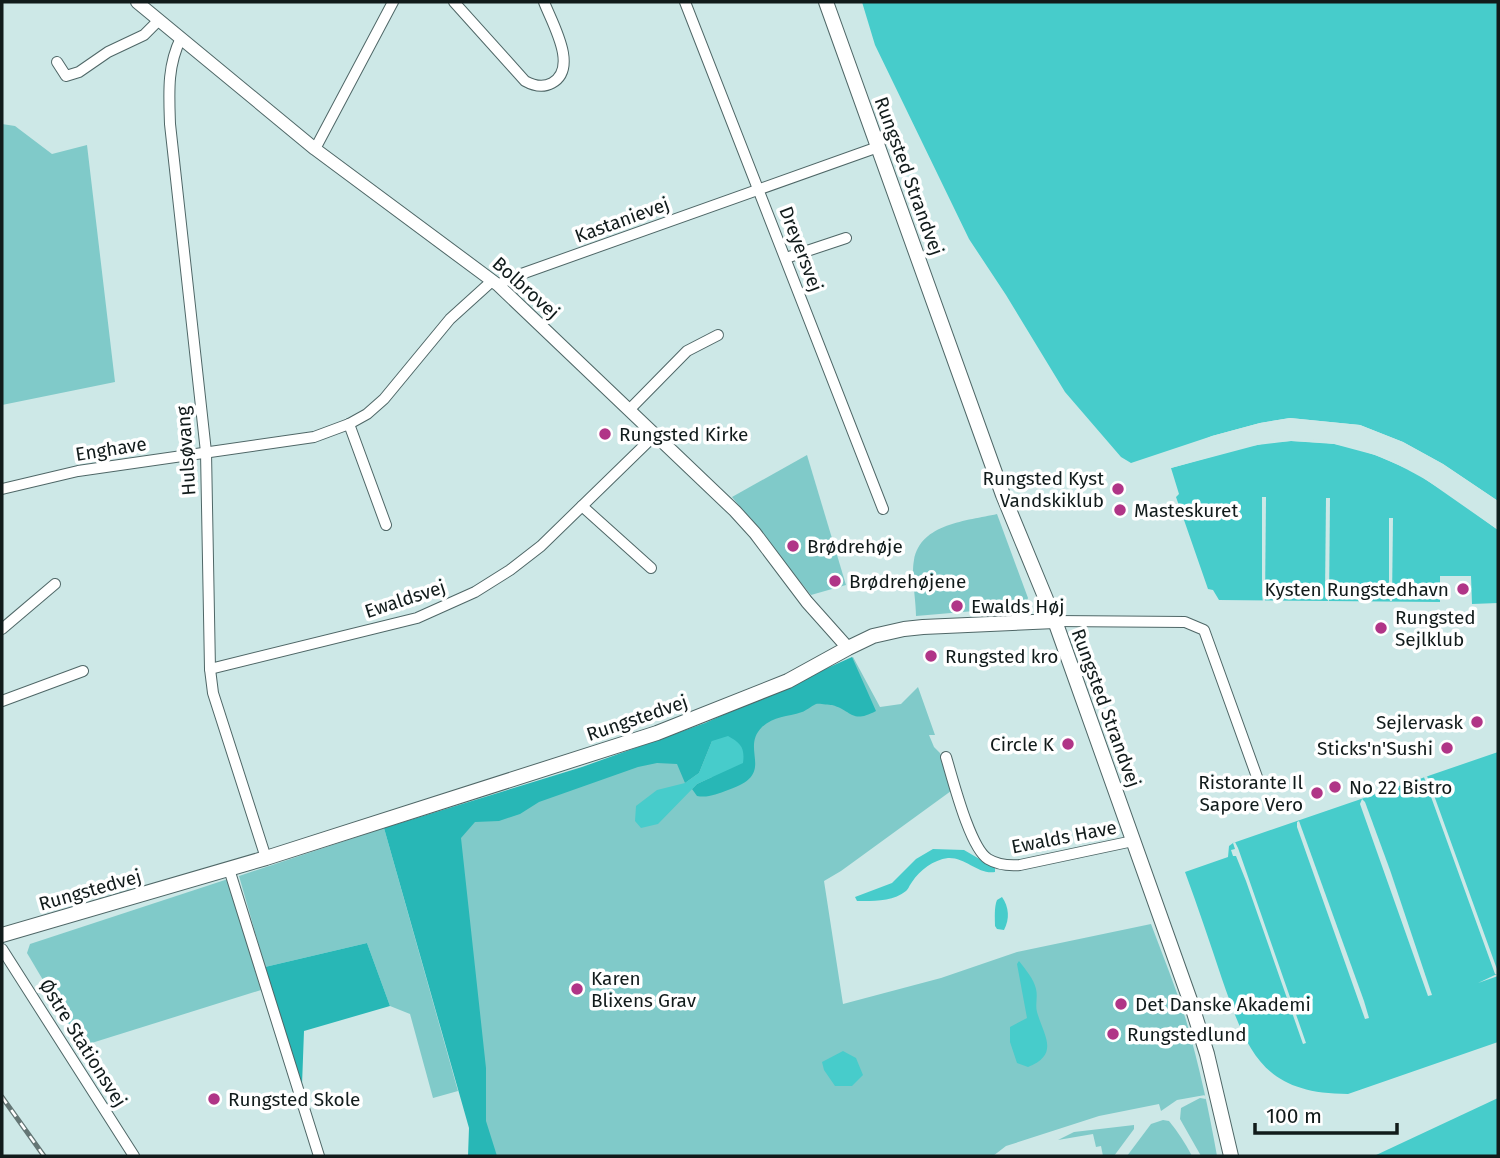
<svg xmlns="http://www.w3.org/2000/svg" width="1500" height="1158" font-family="'Fira Sans',sans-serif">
<rect width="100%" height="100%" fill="#cde8e7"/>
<g fill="#80cac9">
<path d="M2 124 15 126 52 154 87 145 115 382 2 405Z"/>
<path d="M807 455 846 585 811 595 732 497Z"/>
<path d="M997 514 1028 598 1026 603 1022 607 916 616C916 600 911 575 914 560 921 523 967 521 997 514Z"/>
<path d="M853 657 880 707 901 704 918 687 935 735H929L934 747 940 753 951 791 841 871 824 881 843 1004 941 978 1017 952 1151 924C1163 956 1176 988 1186 1020 1199 1065 1209 1110 1217 1156H1201L1180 1119 1181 1108 1200 1098 1206 1099 1205 1095 1177 1100 1161 1111 1159 1104 1099 1116 1006 1146 993 1156H480L414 827 658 748 834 670Z"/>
<path d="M384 828 458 1091 433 1098 410 1014 390 1006 367 943 265 967 239 876Z"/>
<path d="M228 879 261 990 82 1046 27 953 30 944Z"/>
<path d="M1163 1120 1169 1121C1178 1132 1185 1143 1192 1156H1127L1151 1124Z"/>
<path d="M1134 1125V1129L1114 1156H1103L1101 1146 1096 1147 1093 1134 1058 1140 1074 1132Z"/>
</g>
<g fill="#28b7b6">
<path d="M852 657 876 711C851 724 853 711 832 705 828 705 819 703 816 704 811 706 806 711 802 712 787 717 774 716 762 727 739 750 778 774 728 790 717 794 708 798 697 796L692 789 697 784 712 777V741L699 773 685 783 677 764 657 763 638 767 539 802 520 814 499 821 475 822 461 838 486 1068V1121L497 1156H468L469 1128 384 828 582 767 705 723Z"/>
<path d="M367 943 390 1006 304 1031 302 1085 265 967Z"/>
</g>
<g fill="#47cccb">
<path d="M862 2H1498V501L1443 464 1403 442 1360 425 1290 418 1260 423 1212 436 1131 463 1121 457 1065 392 1006 295 969 239 875 45Z"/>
<path d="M1291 441C1305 442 1321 442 1335 444 1398 455 1448 493 1498 530V603L1472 604 1471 576H1440V602L1219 600 1213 590 1208 589 1176 497 1179 494 1171 468 1249 446Z"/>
<path d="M728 736C741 743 745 748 743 763L697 784 658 824 641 828 635 821 636 806 657 790 685 783 699 773 712 741Z"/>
<path d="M1498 752V1042L1348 1094C1261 1094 1247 1050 1222 979 1210 943 1198 907 1185 872L1228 857 1229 846 1233 843Z"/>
<path d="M933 849 964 850 995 868V872C979 875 965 857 948 858 933 860 920 870 912 882 909 886 909 888 906 891 893 902 872 901 857 901L855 897 892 883 916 859Z"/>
<path d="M1002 897C1009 907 1010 919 1004 930L997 929 995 926C995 918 994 907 997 900Z"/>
<path d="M1019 961C1025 969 1034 979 1036 989 1038 997 1035 1004 1037 1012 1044 1036 1060 1054 1028 1067L1017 1063 1010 1042V1027L1027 1018 1017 964Z"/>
<path d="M843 1051 856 1058 863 1075 852 1086H835L824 1070 822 1062Z"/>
<path d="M1498 1098V1156H1374Z"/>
</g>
<g fill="#cde8e7">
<path d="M1290 418 1360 425 1403 442 1443 464 1498 501V504L1441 467 1402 445 1359 428 1290 422 1260 426 1187 447 1212 436 1260 423Z"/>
<path d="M1291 437 1335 441 1377 452 1416 469 1486 517 1498 526V530L1415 472 1375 455 1334 444 1291 441 1265 443 1171 468 1170 464 1248 442Z"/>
<path d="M1262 497H1266L1265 602H1263L1262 595Z"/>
<path d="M1326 498H1330L1329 602 1325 596Z"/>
<path d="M1389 518H1393L1392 601H1390L1389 596Z"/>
<path d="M1427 776 1498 972V976L1478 983 1497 974H1495L1426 783 1424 777Z"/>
<path d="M1362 799 1365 802 1390 870 1432 995 1428 996 1360 804Z"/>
<path d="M1299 821 1364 1001 1369 1018 1365 1019 1297 827V822Z"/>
<path d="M1235 842 1238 848 1306 1043 1303 1044 1246 881 1236 856H1233L1231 850 1235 849 1233 843Z"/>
</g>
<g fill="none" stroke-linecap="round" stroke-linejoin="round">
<g stroke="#4f6767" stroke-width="12">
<g id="minor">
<path d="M454 2 525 81C534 86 543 88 552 83 579 68 552 23 544 2"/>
<path d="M685 2 883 509"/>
<path d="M181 38C167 66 169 93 170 124L206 452 210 669 213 693 266 858"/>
<path d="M57 62 66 76 79 72 108 52 144 35 159 20"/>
<path d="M315 149 393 2"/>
<path d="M786 258 846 238"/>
<path d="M498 285 513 277 878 147"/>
<path d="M629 410 687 351 718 335"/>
<path d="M349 424 386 525"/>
<path d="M2 489 78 471 314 437 349 424 367 414 384 399 450 319 492 281"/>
<path d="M582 506 651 568"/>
<path d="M1055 621 1185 622 1204 630 1257 777"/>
<path d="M2 629 55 584"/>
<path d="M210 669 417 618 475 592 510 570 541 546 655 435"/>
<path d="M2 701 83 671"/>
<path d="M946 757C953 780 970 848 988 859 998 865 1008 866 1020 865L1133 841"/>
<path d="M229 869 319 1156"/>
<path d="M2 949 134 1156"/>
</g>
</g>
<g stroke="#4f6767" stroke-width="14">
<path id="tertiary" d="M137 2 315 149 498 285 735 511 755 533 807 602 848 648"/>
</g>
<g stroke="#4f6767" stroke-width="16">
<g id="secondary">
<path d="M826 2 1003 495 1055 621 1191 1003 1207 1054 1231 1156"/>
<path d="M2 935 266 858 657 733 788 681 848 648 873 636 904 629 923 627 1055 621"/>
</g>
</g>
<use href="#minor" stroke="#fff" stroke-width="10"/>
<use href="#tertiary" stroke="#fff" stroke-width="12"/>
<use href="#secondary" stroke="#fff" stroke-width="14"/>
<g stroke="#647675" stroke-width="5">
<path id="rail" d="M2 1097 44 1156"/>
</g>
<use href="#rail" stroke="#fff" stroke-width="2.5" stroke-dasharray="8" stroke-linecap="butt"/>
</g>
<g fill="#b03587" stroke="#fff" stroke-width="2.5">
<circle cx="605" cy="434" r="7"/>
<circle cx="1118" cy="489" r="7"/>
<circle cx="1120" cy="510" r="7"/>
<circle cx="793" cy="546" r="7"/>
<circle cx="835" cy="581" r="7"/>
<circle cx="1463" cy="589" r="7"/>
<circle cx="957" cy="606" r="7"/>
<circle cx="1381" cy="628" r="7"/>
<circle cx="931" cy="656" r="7"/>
<circle cx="1477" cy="722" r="7"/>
<circle cx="1068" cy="744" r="7"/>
<circle cx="1447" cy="748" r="7"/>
<circle cx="1335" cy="787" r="7"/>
<circle cx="1317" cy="793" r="7"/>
<circle cx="577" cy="989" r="7"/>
<circle cx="1121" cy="1004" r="7"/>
<circle cx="1113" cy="1034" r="7"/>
<circle cx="214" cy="1099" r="7"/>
</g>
<g text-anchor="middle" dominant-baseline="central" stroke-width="7" stroke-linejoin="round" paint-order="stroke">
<g font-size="19" fill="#111b1b" stroke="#fff">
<text transform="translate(909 176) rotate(70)">Rungsted Strandvej</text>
<text transform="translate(622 220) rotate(-20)">Kastanievej</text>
<text transform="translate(801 249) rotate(69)">Dreyersvej</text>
<text transform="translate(526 288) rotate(42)">Bolbrovej</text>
<text transform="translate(111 449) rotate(-9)">Enghave</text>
<text transform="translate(186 451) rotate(-94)">Hulsøvang</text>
<text transform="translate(405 599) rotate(-18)">Ewaldsvej</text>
<text transform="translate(1106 708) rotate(70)">Rungsted Strandvej</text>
<text transform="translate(637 718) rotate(-19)">Rungstedvej</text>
<text transform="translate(1064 837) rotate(-11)">Ewalds Have</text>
<text transform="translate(90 890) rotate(-16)">Rungstedvej</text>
<text transform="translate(83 1043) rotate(58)">Østre Stationsvej</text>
</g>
<g font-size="19" fill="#111b1b" stroke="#fff" text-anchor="start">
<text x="619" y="434">Rungsted Kirke</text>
<text x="1104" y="478" text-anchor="end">Rungsted Kyst<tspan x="1104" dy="22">Vandskiklub</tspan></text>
<text x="1134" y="510">Masteskuret</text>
<text x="807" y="546">Brødrehøje</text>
<text x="849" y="581">Brødrehøjene</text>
<text x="1449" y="589" text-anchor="end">Kysten Rungstedhavn</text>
<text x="971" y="606">Ewalds Høj</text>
<text x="1395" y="617">Rungsted<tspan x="1395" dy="22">Sejlklub</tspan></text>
<text x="945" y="656">Rungsted kro</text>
<text x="1463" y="722" text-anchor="end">Sejlervask</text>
<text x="1054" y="744" text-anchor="end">Circle K</text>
<text x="1433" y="748" text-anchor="end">Sticks'n'Sushi</text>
<text x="1303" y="782" text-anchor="end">Ristorante Il<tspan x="1303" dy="22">Sapore Vero</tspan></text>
<text x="1349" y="787">No 22 Bistro</text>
<text x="591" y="978">Karen<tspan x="591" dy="22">Blixens Grav</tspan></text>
<text x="1135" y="1004">Det Danske Akademi</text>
<text x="1127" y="1034">Rungstedlund</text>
<text x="228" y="1099">Rungsted Skole</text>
</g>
</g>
<rect width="1500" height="1158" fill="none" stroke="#111b1b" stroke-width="7"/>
<path d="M1255 1123v10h142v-10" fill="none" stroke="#111b1b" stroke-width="3.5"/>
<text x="1266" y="1123" font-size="21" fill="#111b1b" stroke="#ffffff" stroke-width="5" paint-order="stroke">100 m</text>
</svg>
